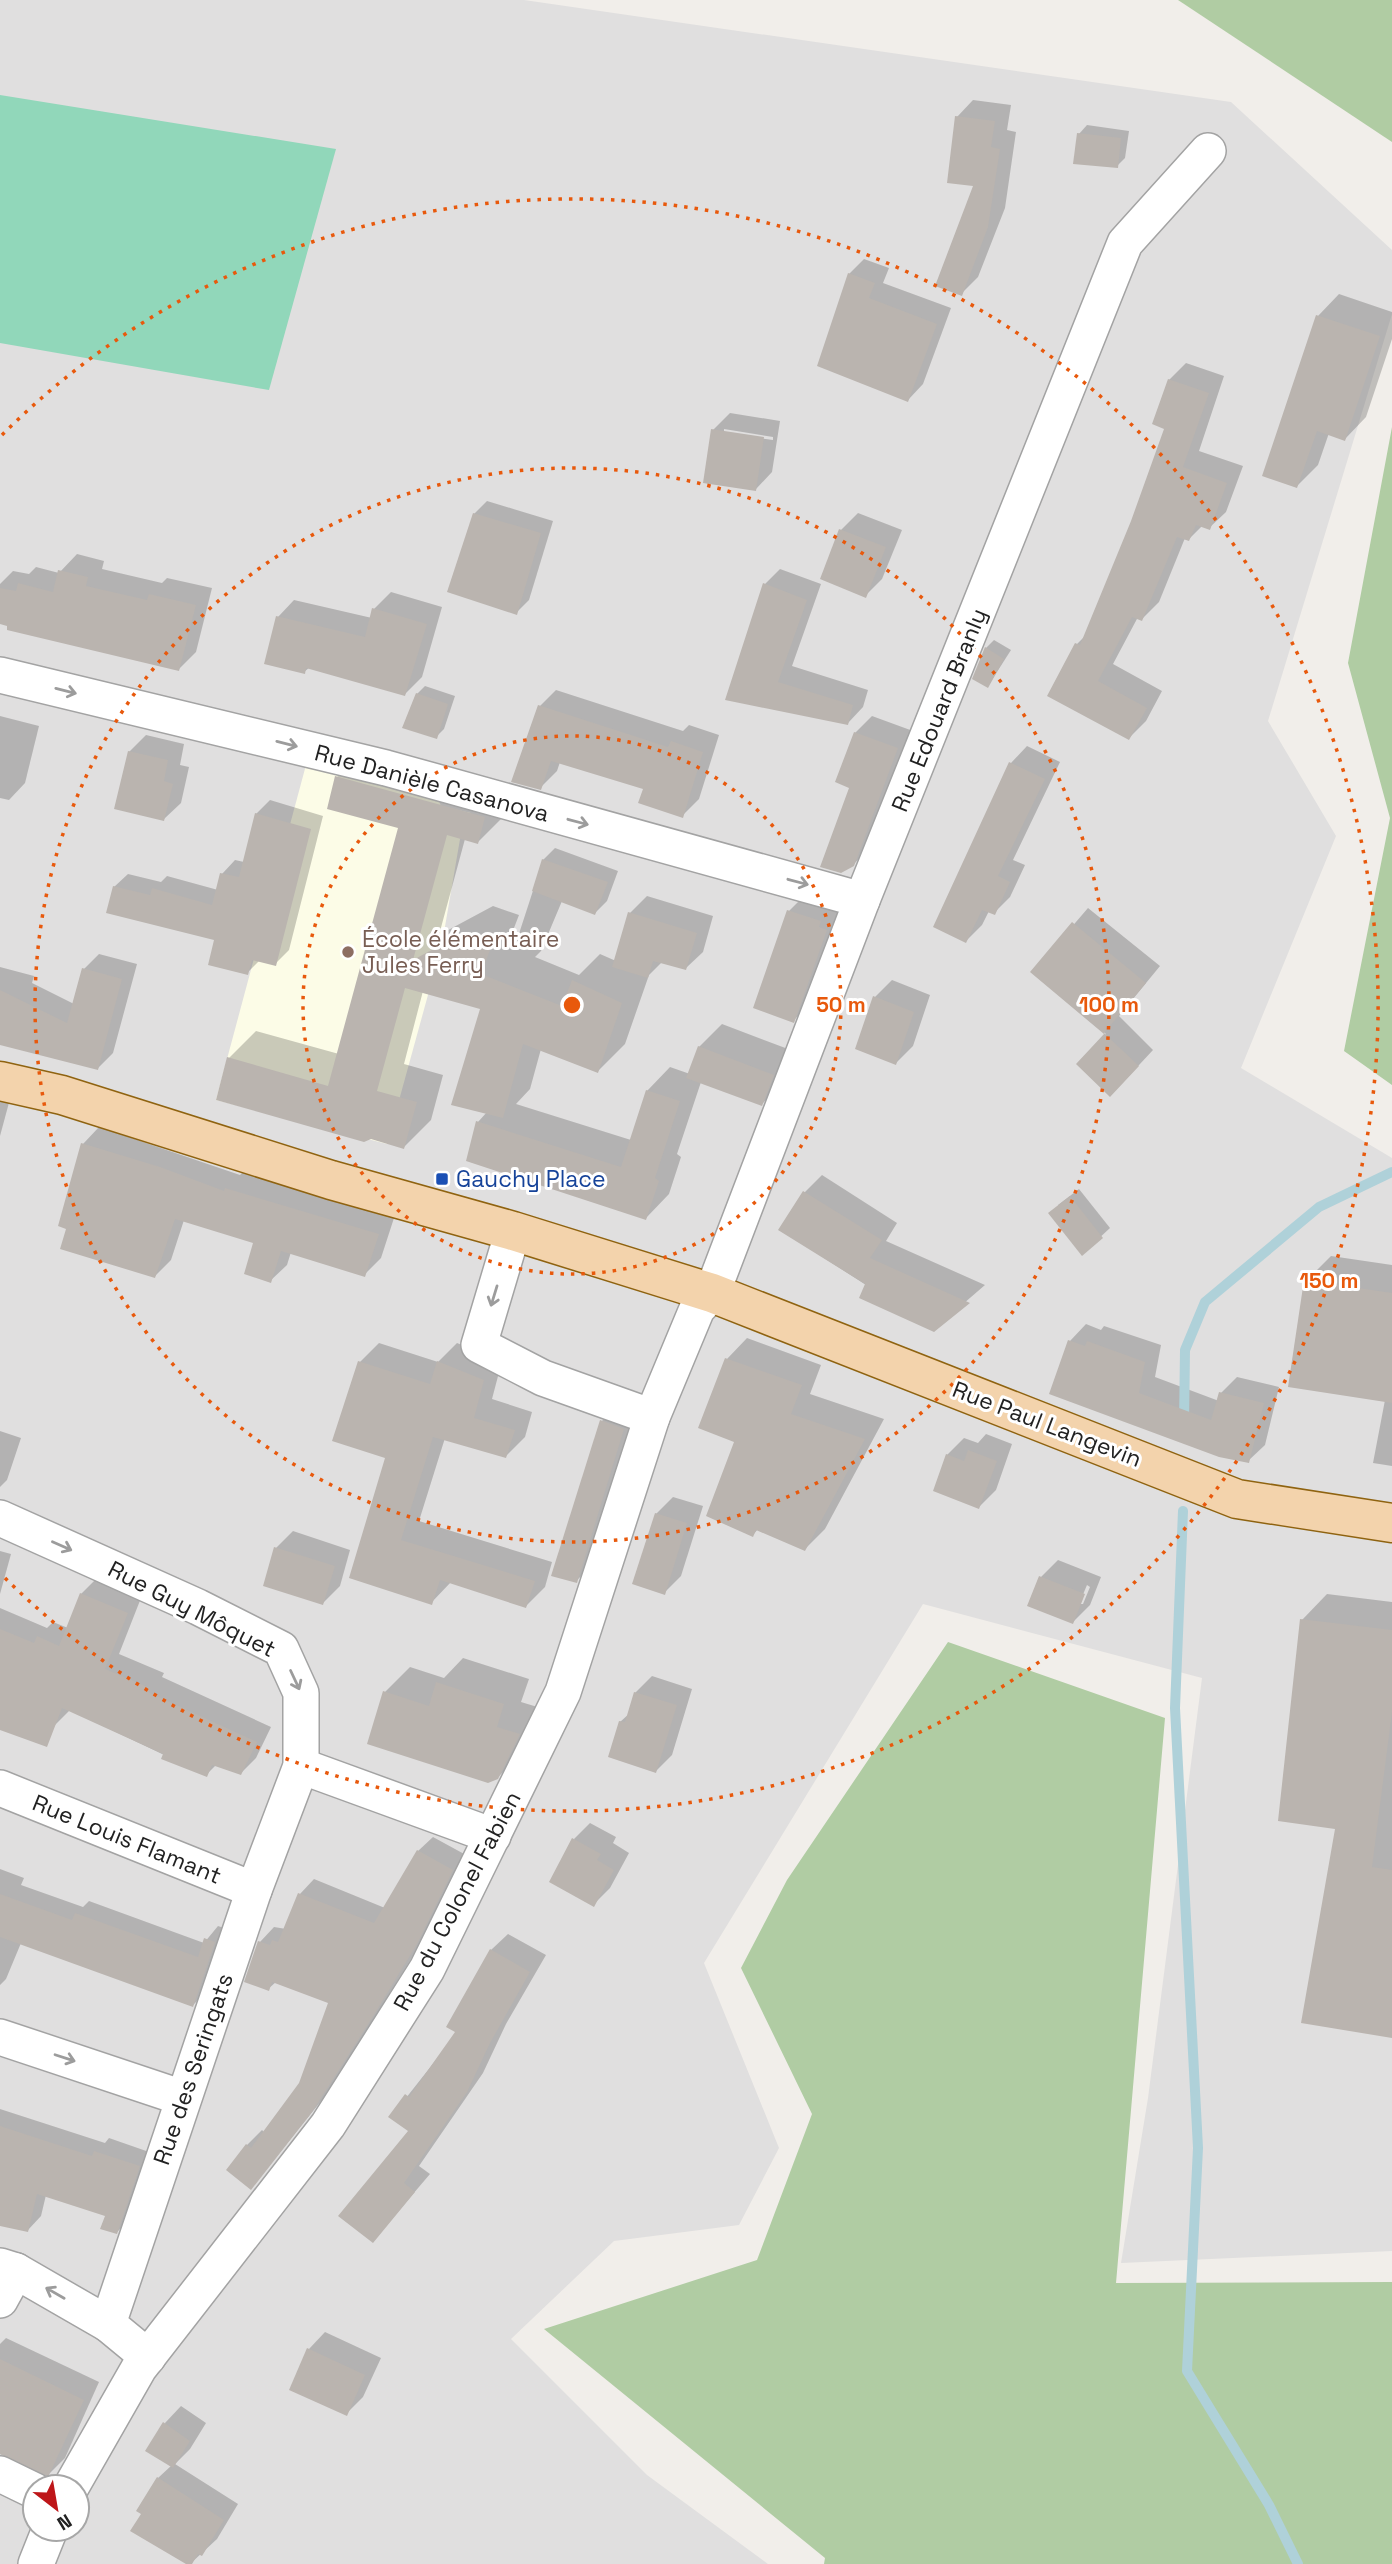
<svg xmlns="http://www.w3.org/2000/svg" width="1392" height="2564" font-family="'Space Grotesk',sans-serif">
<rect width="100%" height="100%" fill="#f1eeea"/>
<path fill="#e0dfdf" fill-rule="evenodd" d="M0 0H524L1231 102 1392 250V314L1268 721 1336 836 1241 1068 1392 1158V2251L1121 2263 1148 2098 1202 1678 923 1604 704 1963 779 2148 739 2225 614 2241 511 2339 647 2475 768 2564H0ZM35 2487H77V2529H35Z"/>
<path fill="#fcfce7" d="M306 765 438 799 441 806 471 813 460 839 442 944 387 1144 216 1100Z"/>
<g fill="#b0cca3">
<path d="M1178 0H1392V142Z"/>
<path d="M1392 427V1085L1344 1051 1390 818 1348 663Z"/>
<path d="M948 1642 1165 1718 1116 2283 1392 2282V2564H824L825 2558 544 2329 757 2260 812 2114 741 1968 787 1880Z"/>
</g>
<path fill="#91d7ba" d="M0 95 336 149 269 390 0 343Z"/>
<g fill="#0003" fill-rule="evenodd">
<path d="M973 100 1011 105 1007 130 1016 132 1005 208 978 277 961 294 975 184 957 117Z"/>
<path d="M1087 125 1129 131 1125 158 1117 166 1079 134Z"/>
<path d="M864 259 889 268 883 283 951 308 923 384 908 400 849 274Z"/>
<path d="M1339 294 1392 312V339L1366 417 1345 439 1329 433 1318 465 1297 486 1264 475 1318 316Z"/>
<path d="M1186 363 1224 376 1199 451 1243 466 1226 512 1209 528 1202 526 1189 539 1185 538 1159 602 1142 619 1138 617 1113 664 1162 691 1146 721 1129 738 1050 695 1077 644 1086 635 1132 521 1166 427 1169 380Z"/>
<path d="M730 413 780 421 772 472 756 489 713 430ZM724 429 773 437V440L724 433Z"/>
<path d="M487 501 553 521 529 600 516 613 474 514Z"/>
<path d="M858 513 902 530 882 579 865 596 841 530Z"/>
<path d="M77 554 104 561 102 569 162 583 167 578 212 588 196 652 179 669 0 622V584L13 571 29 574 36 567 59 573Z"/>
<path d="M780 569 821 584 792 666 868 690 863 707 848 723 727 699 765 584Z"/>
<path d="M391 592 442 607 422 677 405 694 310 667 304 672 278 617 294 600 372 618 374 609Z"/>
<path d="M994 640 1011 650 988 686 986 648Z"/>
<path d="M425 686 455 696 444 729 436 737 417 694Z"/>
<path d="M556 690 683 731 689 725 719 735 699 799 682 816 645 788 560 762 557 771 540 788V706Z"/>
<path d="M0 716 39 726 25 783 9 800 0 798Z"/>
<path d="M872 716 913 731 870 847 853 865 851 787 855 733Z"/>
<path d="M146 735 184 744 180 765 189 767 181 803 164 819 129 752Z"/>
<path d="M1027 746 1060 762 1013 860 1025 865 1010 897 994 913 989 911 982 925 966 941 935 926 1011 763Z"/>
<path d="M364 750 505 815 478 842 465 839 439 935 493 906 519 915 507 946 514 949 543 860 555 848 618 871 607 901 595 913 562 901 541 951 535 957 579 975 600 954 616 961 630 913 647 896 713 916 703 952 686 968 662 962 649 975 625 1044 598 1071 541 1049 530 1089 516 1104 631 1140 647 1091 670 1067 690 1074 699 1047 722 1024 796 1052 785 1080 762 1104 701 1082 677 1154 681 1157 669 1194 646 1218 478 1122 487 1112 482 1007 423 991 404 1064 443 1075 431 1120 404 1147 229 1058 256 1031 339 1054 400 827 337 777Z"/>
<path d="M270 800 323 816 289 950 275 964 260 960 247 973 216 938 114 887 128 874 161 882 167 876 218 890 222 874 235 860 244 862 256 814Z"/>
<path d="M806 894 843 913 810 1004 793 1021 789 911Z"/>
<path d="M1088 908 1160 966 1119 1016 1153 1050 1126 1079 1079 1064 1106 1034 1033 972Z"/>
<path d="M99 954 137 964 113 1053 98 1068 0 1044V967L34 976 32 983 74 1004 84 969Z"/>
<path d="M892 980 930 995 913 1046 896 1063 875 997Z"/>
<path d="M0 1096 10 1099 0 1136Z"/>
<path d="M99 1127 240 1175 243 1172 394 1218 381 1258 364 1275 291 1252 287 1265 270 1281 255 1242 184 1220 171 1260 154 1277 68 1228 83 1144Z"/>
<path d="M822 1175 897 1223 886 1241 985 1285 934 1329 781 1230 805 1192Z"/>
<path d="M1079 1189 1110 1228 1082 1254 1058 1205Z"/>
<path d="M1331 1256 1392 1265V1466L1373 1463 1385 1400 1306 1281Z"/>
<path d="M1086 1324 1101 1330 1104 1326 1161 1345 1155 1377 1219 1401 1221 1393 1237 1377 1279 1387 1265 1445 1248 1461 1051 1393 1070 1341Z"/>
<path d="M747 1338 821 1365 810 1394 884 1419 825 1529 805 1549 758 1529 753 1535 727 1359Z"/>
<path d="M379 1343 438 1362 457 1343 502 1361 492 1399 532 1412 525 1437 506 1456 445 1438 419 1521 552 1562 545 1587 526 1606 451 1582 431 1603 351 1576 388 1457 360 1362Z"/>
<path d="M618 1404 640 1412 593 1565 576 1581 602 1421Z"/>
<path d="M0 1431 21 1438 7 1480 0 1487Z"/>
<path d="M986 1434 1012 1444 996 1490 979 1507 947 1455 964 1438 978 1443Z"/>
<path d="M673 1497 703 1506 681 1576 664 1593 656 1514Z"/>
<path d="M293 1531 350 1550 340 1586 323 1603 276 1548Z"/>
<path d="M0 1551 11 1554 0 1594Z"/>
<path d="M1058 1560 1101 1577 1090 1605 1073 1622 1041 1577ZM1087 1585 1090 1587 1083 1604H1079Z"/>
<path d="M96 1579 141 1598 119 1654 164 1673 162 1677 271 1727 256 1758 241 1773 216 1765 206 1775 70 1710 54 1726 0 1699V1608L47 1628 53 1622 68 1628 81 1594Z"/>
<path d="M1327 1594 1392 1602V2037L1337 1827 1302 1620Z"/>
<path d="M463 1658 529 1679 521 1702 544 1709 523 1752 497 1778 385 1692 410 1667 444 1678Z"/>
<path d="M652 1676 692 1689 672 1755 656 1771 620 1722 630 1713 635 1693Z"/>
<path d="M590 1823 616 1837 613 1843 629 1853 610 1888 593 1905 574 1839Z"/>
<path d="M433 1837 466 1855 431 1927 326 2095 251 2188 228 2170 247 2145 262 2130 265 2133 301 2084 330 2002 276 1982 268 1989 246 1981 260 1942 274 1927 286 1929 300 1894 314 1879 385 1908 418 1851Z"/>
<path d="M0 1869 24 1878 21 1885 83 1907 89 1901 204 1943 218 1926 227 1929 205 1993 193 2005 21 1943 6 1979 0 1985Z"/>
<path d="M508 1934 546 1955 506 2024 483 2073 419 2166 430 2174 373 2241 411 2131 391 2117 458 2032 491 1950Z"/>
<path d="M0 2109 105 2143 109 2138 152 2153 130 2219 117 2232 107 2215 46 2195 41 2216 28 2230 0 2224Z"/>
<path d="M325 2332 381 2358 363 2397 346 2414 309 2349Z"/>
<path d="M6 2338 99 2382 65 2458 48 2475 0 2454V2344Z"/>
<path d="M181 2406 206 2423 190 2449 175 2464 238 2504 217 2539 190 2564 143 2513 158 2478 172 2465 165 2423Z"/>
</g>
<g fill="none" stroke-linecap="round" stroke-linejoin="round">
<g stroke="#afd1d9" stroke-width="10">
<path d="M1184 1424 1185 1350 1205 1302 1319 1207 1392 1172"/>
<path d="M1183 1511 1175 1708 1198 2148 1187 2371 1269 2505 1298 2564"/>
</g>
</g>
<g fill="#bab4af">
<path d="M955 116 995 121 991 147 1000 149 988 227 962 296 935 286 973 186 947 183Z"/>
<path d="M1077 133 1121 138 1118 168 1073 164Z"/>
<path d="M848 273 875 283 869 298 937 324 908 402 817 366Z"/>
<path d="M1316 315 1380 336 1345 441 1317 431 1297 488 1262 476Z"/>
<path d="M1168 379 1209 393 1183 467 1227 483 1210 530 1196 525 1189 541 1177 537 1142 621 1132 617 1098 681 1147 708 1129 740 1047 696 1075 643 1080 645 1131 521 1164 429 1152 424Z"/>
<path d="M711 429 764 437 756 491 703 483Z"/>
<path d="M473 513 541 533 517 615 447 592Z"/>
<path d="M839 529 886 547 866 598 820 579Z"/>
<path d="M58 570 88 577 86 586 147 600 149 594 196 605 179 671 7 630V626L0 624V588L16 591 18 583 53 592Z"/>
<path d="M763 583 807 600 778 682 853 705 848 725 725 700Z"/>
<path d="M372 608 427 624 405 696 306 668 305 674 264 664 276 616 365 637Z"/>
<path d="M985 647 1004 659 988 688 972 679Z"/>
<path d="M416 693 448 704 437 739 402 728Z"/>
<path d="M538 705 668 747 671 741 703 752 683 818 638 803 643 789 551 761 541 790 511 782Z"/>
<path d="M854 732 898 748 854 866 841 873 820 867 849 788 835 782Z"/>
<path d="M128 751 168 760 164 781 173 784 164 821 114 809Z"/>
<path d="M1009 762 1045 779 998 876 1010 882 995 915 982 910 966 943 933 927Z"/>
<path d="M335 776 485 817 478 844 447 835 413 960 465 932 493 942 481 974 562 1006 572 980 622 1003 598 1073 523 1044 503 1118 451 1105 480 1009 405 988 377 1091 417 1102 404 1149 371 1139 364 1142 216 1100 227 1057 328 1086 398 828 327 809Z"/>
<path d="M255 813 311 829 276 966 252 960 248 975 208 965 214 940 106 913 113 886 150 895 152 888 212 905 220 873 239 877Z"/>
<path d="M542 859 608 882 595 915 532 891Z"/>
<path d="M787 910 821 921 819 927 827 930 794 1023 753 1008Z"/>
<path d="M628 912 697 933 686 970 653 961 648 978 612 967Z"/>
<path d="M1072 922 1146 983 1104 1033 1139 1066 1110 1097 1076 1064 1104 1034 1030 972Z"/>
<path d="M82 968 122 979 98 1070 0 1045V990L67 1023Z"/>
<path d="M873 996 914 1012 896 1065 855 1049Z"/>
<path d="M698 1046 774 1075 762 1106 686 1078Z"/>
<path d="M646 1090 680 1101 655 1178 659 1181 646 1220 466 1161 476 1121 621 1167Z"/>
<path d="M81 1143 160 1167 224 1191 225 1188 379 1234 365 1277 281 1251 271 1283 244 1274 253 1243 175 1219 155 1278 60 1249 66 1229 58 1226Z"/>
<path d="M803 1191 882 1240 870 1258 970 1303 934 1332 859 1298 865 1284 778 1230Z"/>
<path d="M1070 1196 1103 1238 1082 1256 1048 1213Z"/>
<path d="M1304 1280 1392 1293V1403L1288 1387Z"/>
<path d="M1068 1340 1085 1346 1087 1341 1145 1362 1139 1393 1211 1420 1219 1392 1264 1403 1249 1463 1219 1457 1049 1394Z"/>
<path d="M725 1358 802 1385 791 1414 865 1439 805 1551 756 1530 753 1537 706 1516 734 1442 698 1428Z"/>
<path d="M358 1361 430 1384 437 1361 484 1380 474 1418 515 1430 506 1458 433 1437 401 1540 535 1581 526 1608 440 1580 432 1605 349 1578 385 1458 332 1441Z"/>
<path d="M600 1420 624 1429 577 1583 551 1576Z"/>
<path d="M968 1450 997 1461 979 1509 933 1491 946 1454 964 1461Z"/>
<path d="M655 1513 687 1523 665 1595 632 1584Z"/>
<path d="M274 1547 335 1566 323 1605 263 1586Z"/>
<path d="M1039 1576 1085 1594 1073 1624 1027 1606Z"/>
<path d="M80 1593 128 1613 105 1669 150 1688 148 1692 257 1742 241 1775 212 1765 207 1777 161 1759 163 1754 62 1708 47 1747 0 1730V1629L34 1643 37 1636 59 1646Z"/>
<path d="M1300 1619 1392 1630V1712L1372 1867 1392 1870V2038L1301 2023 1335 1829 1278 1821Z"/>
<path d="M436 1682 504 1704 497 1727 520 1734 498 1779 488 1783 367 1744 383 1691 429 1706Z"/>
<path d="M634 1692 677 1705 656 1773 608 1757 619 1721 625 1722Z"/>
<path d="M572 1838 601 1854 597 1860 614 1870 594 1907 549 1882Z"/>
<path d="M417 1850 453 1870 417 1944 372 2018 312 2112 251 2190 226 2170 246 2144 251 2148 299 2083 328 2003 272 1982 269 1991 244 1982 258 1941 270 1945 272 1940 278 1942 298 1893 374 1923Z"/>
<path d="M0 1894 72 1920 75 1913 198 1957 204 1938 215 1942 193 2007 0 1937Z"/>
<path d="M490 1949 530 1972 490 2043 467 2092 404 2183 415 2192 373 2243 338 2216 408 2131 388 2117 405 2094 409 2097 455 2032 446 2027Z"/>
<path d="M0 2126 92 2156 94 2151 140 2166 117 2234 100 2229 105 2216 37 2194 28 2232 0 2226Z"/>
<path d="M307 2348 365 2375 347 2416 289 2390Z"/>
<path d="M0 2359 84 2400 48 2477 0 2454Z"/>
<path d="M163 2422 190 2441 173 2468 145 2451Z"/>
<path d="M157 2477 224 2520 202 2556 198 2554 192 2564H186L130 2531 141 2514 136 2511Z"/>
</g>
<g fill="none" stroke-linecap="round" stroke-linejoin="round">
<g stroke="#a3a3a3" stroke-width="38">
<g id="minor">
<path d="M0 675 386 768 862 900"/>
<path d="M513 1231 479 1345 543 1378 652 1417"/>
<path d="M0 1518 198 1607 281 1649 301 1693V1766L254 1890 108 2324 148 2357"/>
<path d="M301 1766 493 1836"/>
<path d="M0 1788 254 1890"/>
<path d="M0 2037 183 2098"/>
<path d="M0 2266 16 2271 108 2324"/>
<path d="M0 2300 16 2271"/>
<path d="M0 2474 35 2491"/>
<path d="M71 2487 139 2368 328 2125 427 1969 563 1692 652 1417 697 1309 712 1293 862 900 1125 243 1208 151"/>
<path d="M36 2564 50 2529"/>
</g>
</g>
<g stroke="#8f6310" stroke-width="41">
<path id="major" d="M0 1081 62 1095 331 1180 513 1231 712 1293 1237 1499 1392 1523"/>
</g>
<use href="#minor" stroke="#fff" stroke-width="35"/>
<use href="#major" stroke="#f3d3ac" stroke-width="38"/>
</g>
<defs><path id="oneway-shaft" d="M-6 0H5M1.5-3L5.5 0L1.5 3" fill="none" stroke-width="1.6" stroke-linecap="round" stroke-linejoin="round" transform="scale(1.75)"/></defs>
<g stroke="#9c9c9c">
<use href="#oneway-shaft" transform="translate(66 691) rotate(14)"/>
<use href="#oneway-shaft" transform="translate(287 744) rotate(14)"/>
<use href="#oneway-shaft" transform="translate(578 822) rotate(15)"/>
<use href="#oneway-shaft" transform="translate(798 882) rotate(15)"/>
<use href="#oneway-shaft" transform="translate(494 1296) rotate(107)"/>
<use href="#oneway-shaft" transform="translate(62 1546) rotate(24)"/>
<use href="#oneway-shaft" transform="translate(295 1680) rotate(65)"/>
<use href="#oneway-shaft" transform="translate(65 2058) rotate(18)"/>
<use href="#oneway-shaft" transform="translate(55 2293) rotate(-150)"/>
</g>
<g fill="none" stroke="#e8590c" stroke-width="3.5" stroke-dasharray="3.5 7">
<circle cx="572" cy="1005" r="269"/>
<circle cx="572" cy="1005" r="537"/>
<path d="M2 435A806 806 0 1 1 2 1575"/>
</g>
<circle fill="#8d6e63" stroke="#fff" stroke-width="2.5" cx="348" cy="952" r="7"/>
<rect fill="#1a4fb4" stroke="#fff" stroke-width="2.5" x="435" y="1172" width="14" height="14" rx="3.5"/>
<g text-anchor="middle" dominant-baseline="central" stroke-width="6" stroke-linejoin="round" paint-order="stroke">
<g font-size="23" fill="#222" stroke="#fff">
<text transform="translate(939 710) rotate(-68)">Rue Edouard Branly</text>
<text transform="translate(432 783) rotate(15)">Rue Danièle Casanova</text>
<text transform="translate(1047 1424) rotate(21)">Rue Paul Langevin</text>
<text transform="translate(192 1609) rotate(27)">Rue Guy Môquet</text>
<text transform="translate(127 1839) rotate(22)">Rue Louis Flamant</text>
<text transform="translate(457 1901) rotate(-62)">Rue du Colonel Fabien</text>
<text transform="translate(193 2069) rotate(-71)">Rue des Seringats</text>
</g>
<g font-size="23" fill="#785e54" stroke="#fff" text-anchor="start">
<text x="362" y="939">École élémentaire<tspan x="362" dy="26">Jules Ferry</tspan></text>
</g>
<g font-size="23" fill="#164399" stroke="#fff" text-anchor="start">
<text x="456" y="1179">Gauchy Place</text>
</g>
</g>
<circle cx="572" cy="1005" r="10" fill="#e8590c" stroke="#fff" stroke-width="3.5"/>
<g font-size="21" text-anchor="middle" font-weight="bold" fill="#e8590c" stroke="#fff" stroke-width="6" stroke-linejoin="round" paint-order="stroke">
<text x="841" y="1012">50 m</text>
<text x="1109" y="1012">100 m</text>
<text x="1329" y="1288">150 m</text>
</g>
<g transform="translate(56 2508) rotate(149)"><circle r="33" fill="#ffffff" stroke="#a7a7a7" stroke-width="2"/>
<path d="M0-5L12 26L0 18L-12 26Z" fill="#be1619"/>
<text y="-10" font-size="19" font-weight="bold" text-anchor="middle" fill="#222222">N</text>
</g>
</svg>
